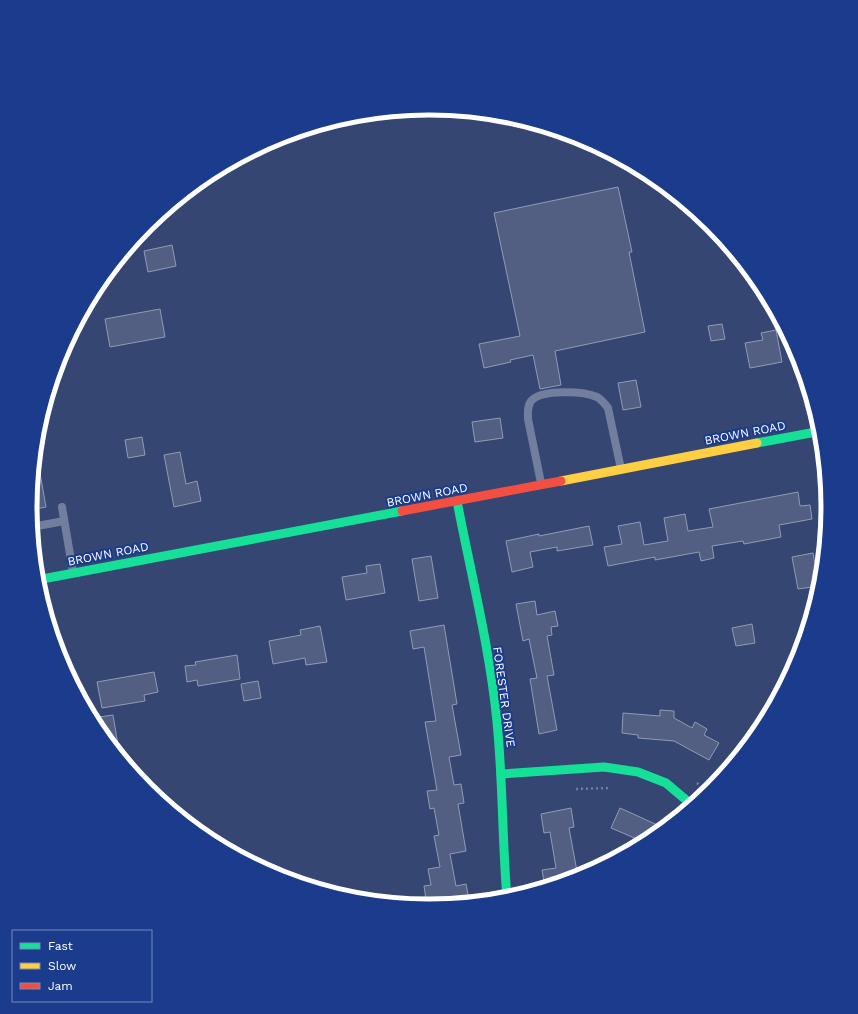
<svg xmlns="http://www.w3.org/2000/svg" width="858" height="1014" font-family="'Work Sans',sans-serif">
<rect width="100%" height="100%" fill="#354672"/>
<g fill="#525f82" stroke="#919bb5">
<path d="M618 187 632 252H629L645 332 555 351 561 385 540 389 533 355 510 360 511 362 484 368 479 344 520 336 494 213Z"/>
<path d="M172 245 176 266 148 272 144 251Z"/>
<path d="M160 309 165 337 110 347 105 319Z"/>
<path d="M722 324 725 339 711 341 708 326Z"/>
<path d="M776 330 782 362 750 368 745 343 763 340 761 333Z"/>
<path d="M636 380 641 407 623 410 618 383Z"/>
<path d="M500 418 503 438 475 442 472 422Z"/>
<path d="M142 437 145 455 128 458 125 440Z"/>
<path d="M180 452 186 484 197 481 201 501 174 507 164 455Z"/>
<path d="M34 462H38L46 507 30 510Z"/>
<path d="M798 492 800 506 810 505 812 519 779 525 781 537 744 544 743 541 712 546 714 558 701 561 699 552 655 560V557L608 566 604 547 622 544 618 526 640 522 644 545 668 541 664 518 685 514 688 531 713 527 709 509Z"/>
<path d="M589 526 593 545 557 551V547L530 552 533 567 512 572 506 541 539 534V536Z"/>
<path d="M813 553 819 586 798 589 792 557Z"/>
<path d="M431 556 438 598 419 601 412 559Z"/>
<path d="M380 564 385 593 346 600 342 577 367 573 366 566Z"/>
<path d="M535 601 537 615 555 611 558 626 551 627 552 635 547 636 554 675 547 676 557 730 539 734 530 679 537 678 529 639 523 641 516 604Z"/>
<path d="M752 624 755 643 736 646 732 628Z"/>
<path d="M444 625 457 704 452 705 461 755 449 757 454 785 461 784 464 803 458 804 466 851 450 854 456 886 466 884 469 900 429 906H427L424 886 431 885 428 869 440 867 434 836 439 835 434 808 430 809 427 791 437 790 425 722 436 721 424 647 413 649 410 631Z"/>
<path d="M320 626 327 662 306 665 305 658 273 664 269 641 301 635 300 630Z"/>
<path d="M237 655 240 679 198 686 197 680 187 682 185 666 196 665 195 662Z"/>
<path d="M154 672 158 692 144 695 145 701 102 708 97 682Z"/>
<path d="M258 681 261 698 244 701 241 684Z"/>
<path d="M660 710 674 711V718L692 728 695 722 707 729 704 735 719 743 709 760 674 741 638 738V735L622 733 623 713 660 716Z"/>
<path d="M113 715 120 757 97 728 92 718Z"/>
<path d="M571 808 574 827 569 828 578 877 545 887 542 870 556 868 550 832 544 833 541 814Z"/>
<path d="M620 808 664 828 650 839 644 842 611 828Z"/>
</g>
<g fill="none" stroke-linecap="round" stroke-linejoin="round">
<g stroke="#717e9e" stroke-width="2.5" stroke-dasharray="2 3" stroke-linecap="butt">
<path d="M697 783 707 792"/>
<path d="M576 789 611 788"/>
</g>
<g stroke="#717e9e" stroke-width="8">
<path d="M541 483 528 419C528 412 527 407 531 401 541 389 584 391 597 397 602 400 605 404 608 408L621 469"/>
<path d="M62 507 73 572"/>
<path d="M32 527 64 521"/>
</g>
<g stroke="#16e098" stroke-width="9">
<path d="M757 443 821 431"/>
<path d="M457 501C471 574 490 649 497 722 503 781 502 839 507 898"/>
<path d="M37 580 402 511"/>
<path d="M501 774 604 767 638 772 666 783 692 805"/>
</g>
<path stroke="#ffcf43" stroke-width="9" d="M561 481 757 443"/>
<path stroke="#f24e42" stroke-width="9" d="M402 511 561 481"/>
</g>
<g text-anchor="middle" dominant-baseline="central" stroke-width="4" stroke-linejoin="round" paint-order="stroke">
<g font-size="12" fill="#fff" stroke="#1b3b8c">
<text transform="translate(745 433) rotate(-11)">BROWN ROAD</text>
<text transform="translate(427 495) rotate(-11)">BROWN ROAD</text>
<text transform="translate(108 554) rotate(-11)">BROWN ROAD</text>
<text transform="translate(504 697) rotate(82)">FORESTER DRIVE</text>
</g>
</g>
<path d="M0 0H858V1014H0ZM37 507a392 392 0 1 1 784 0a392 392 0 1 1-784 0Z" fill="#1b3b8c" fill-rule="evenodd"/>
<path fill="none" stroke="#fff" stroke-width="5" d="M37 507a392 392 0 1 1 784 0a392 392 0 1 1-784 0Z"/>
<rect x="12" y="930" width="140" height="72" fill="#1b3b8c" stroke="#7689ba"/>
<rect x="20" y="943" width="20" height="6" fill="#16e098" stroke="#7689ba"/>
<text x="48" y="950" font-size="12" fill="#ffffff">Fast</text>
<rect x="20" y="963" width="20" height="6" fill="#ffcf43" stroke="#7689ba"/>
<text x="48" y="970" font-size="12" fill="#ffffff">Slow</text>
<rect x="20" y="983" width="20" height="6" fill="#f24e42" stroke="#7689ba"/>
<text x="48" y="990" font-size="12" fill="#ffffff">Jam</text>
</svg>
